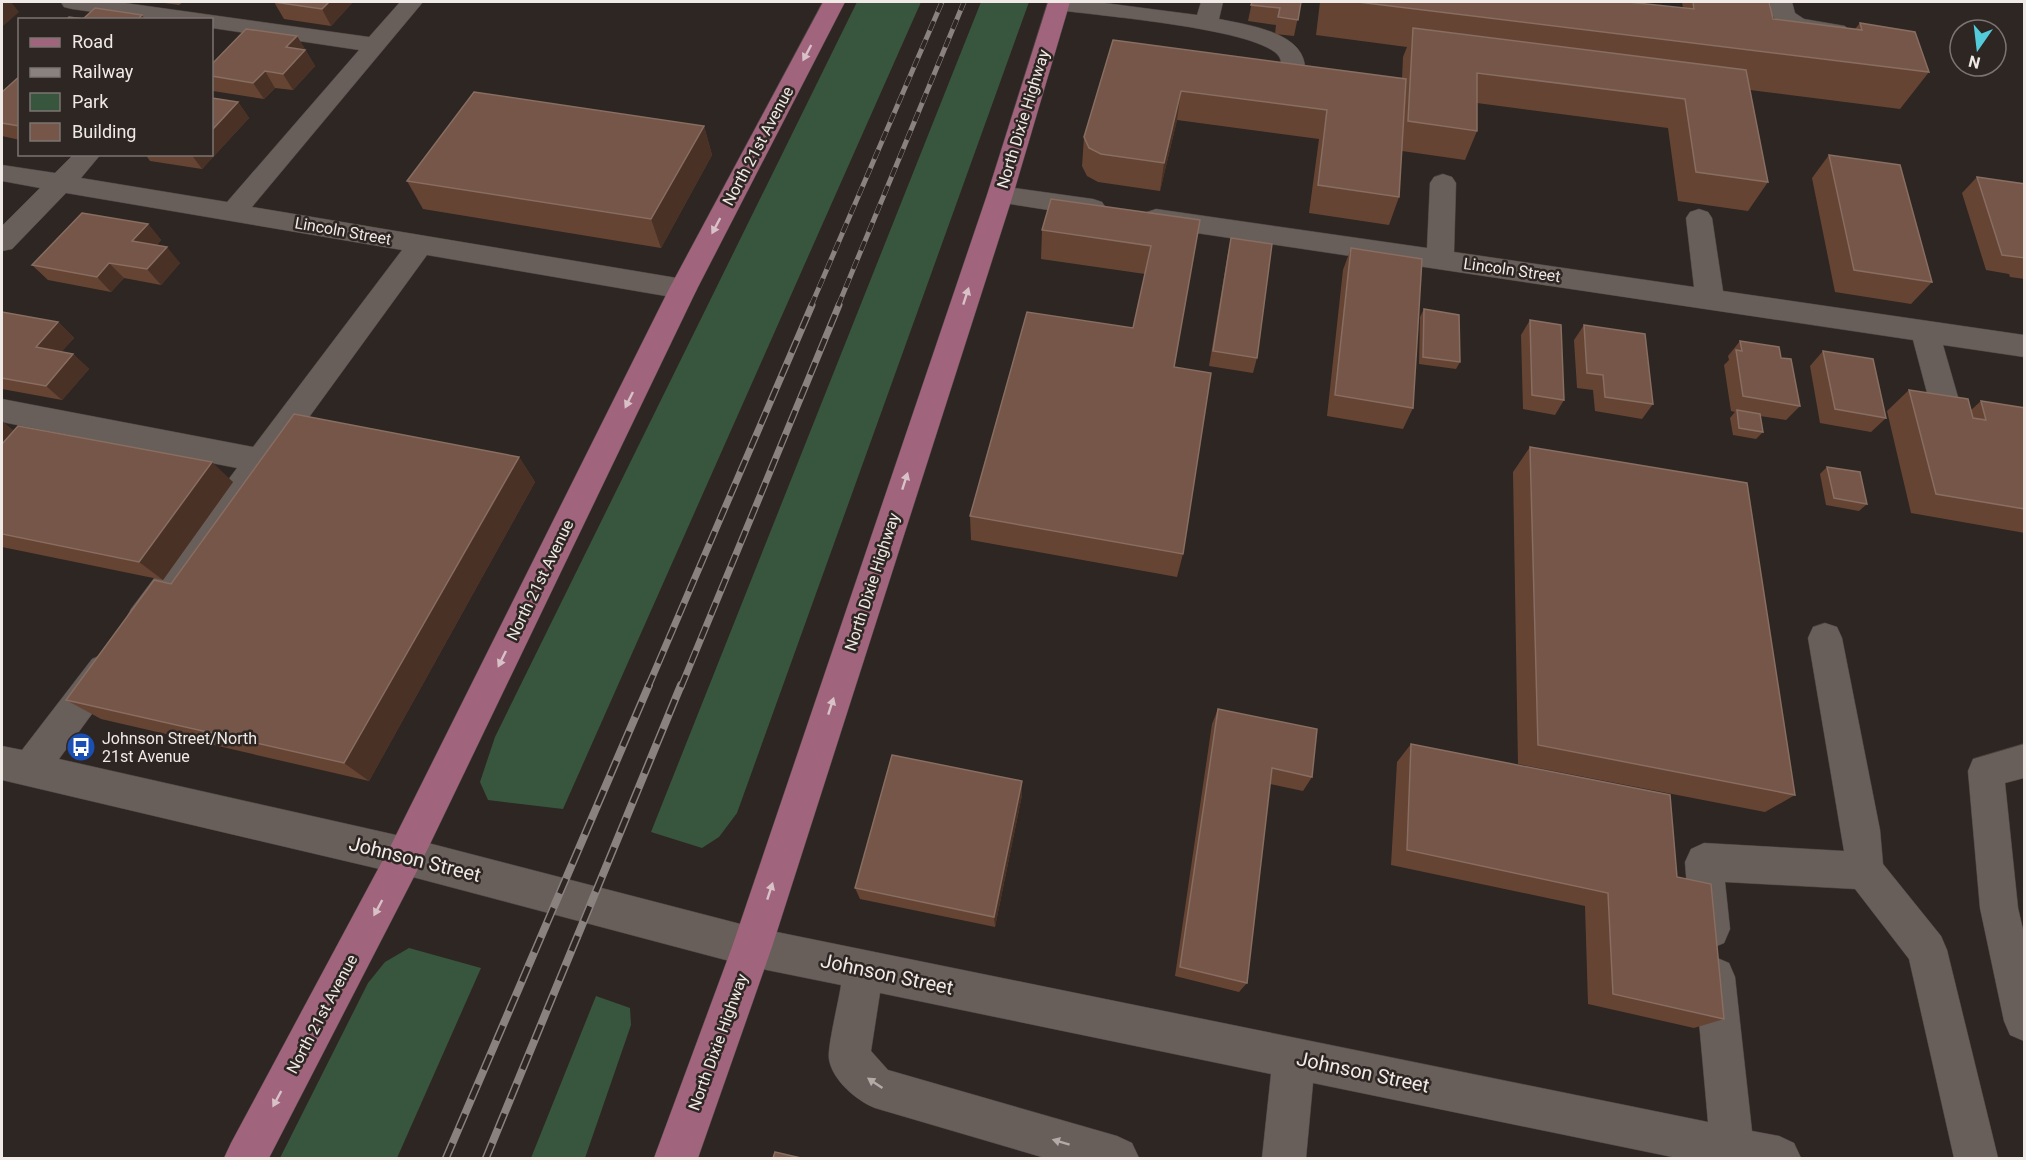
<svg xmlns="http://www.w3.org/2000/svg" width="2026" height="1160" font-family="Roboto,sans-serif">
<rect width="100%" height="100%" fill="#2e2622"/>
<g fill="#38563d">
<path d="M857 2H921L563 809 488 800 480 782 495 737Z"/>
<path d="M981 2H1029L737 813 719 837 702 848 651 832Z"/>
<path d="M409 948 481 968 397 1158H280L368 983 385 962Z"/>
<path d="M596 996 630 1008 631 1025 585 1158H531Z"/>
</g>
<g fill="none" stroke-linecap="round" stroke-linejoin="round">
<g stroke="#4a4441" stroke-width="1">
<g id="minor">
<path d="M61 2H118L369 37 400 2H423L252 207 683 279 693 282 697 289 693 296 683 299 427 255 155 629 143 634 131 629 126 619 131 609 237 468 2 422V399L253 447 402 250 66 193 12 249 2 251V226L40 188 2 181V165L55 173 74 154H101L81 178 227 202 359 50 212 28V20H150L72 9 64 7Z"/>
<path d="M1048 2H1097L1197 15 1201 2H1223L1219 19C1247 25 1308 32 1305 72 1304 79 1303 85 1300 90L1291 93 1282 90 1279 85C1280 76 1285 62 1277 54 1250 28 1101 16 1058 10L1050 8Z"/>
<path d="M1770 2H1792L1795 13 1804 19 1845 26 1849 31 1845 36C1828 40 1788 33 1776 20 1771 16 1771 8 1770 2Z"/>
<path d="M1443 174 1452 177 1456 183 1454 252 1694 287 1686 218 1690 212 1699 209 1708 212 1712 218 1723 291 2024 335V357L1943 345 1960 404 1956 412 1945 416 1934 412 1930 404 1913 340 1156 227 1147 224 1143 218 1147 212 1156 209 1427 248 1430 183 1434 177Z"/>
<path d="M1000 186 1093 199 1102 202 1106 208 1102 214 1093 217 991 201 987 195 991 189Z"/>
<path d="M1825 623 1837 627 1842 638 1880 830 1883 864 1941 936 1947 950 1998 1158H1954L1909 959 1855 889 1725 882 1730 929 1724 943 1710 949 1696 943 1690 929 1685 862 1691 849 1704 843 1844 851 1808 638 1813 627Z"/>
<path d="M104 654 116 659 121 670 116 681 59 759 405 837 752 927 1708 1122 1695 977 1701 963 1715 957 1729 963 1735 977 1752 1131 1779 1136 1794 1143 1801 1158H1677L1313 1083 1306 1158H1262L1271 1074 880 993 871 1051 888 1070 1117 1136 1132 1143 1139 1158H1045L875 1108C857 1101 832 1080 829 1059 827 1048 839 1000 841 985L752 967 405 875 2 780V746L22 750 92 659Z"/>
<path d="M2024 744V778L2005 783 2018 908 2024 934V1041L2010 1035 2004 1021 1980 908 1968 771 1973 759Z"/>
</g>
</g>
<g stroke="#4a4441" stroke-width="1">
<g id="major">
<path d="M823 2H845L697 289 418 869 269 1158H224L231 1143 392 843 669 289Z"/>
<path d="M1048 2H1070L1013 195 772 947 698 1158H654L732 947 987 195Z"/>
</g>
</g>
<use href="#minor" fill="#685e5a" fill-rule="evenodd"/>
<use href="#major" fill="#a0647d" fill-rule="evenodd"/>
<g stroke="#89827f" stroke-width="5">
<g id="rail-far2">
<path d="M811 306 942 2"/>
<path d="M838 306 964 2"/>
</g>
</g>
<g stroke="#89827f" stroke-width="7">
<g id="rail-far1">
<path d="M648 687 812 305"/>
<path d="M681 687 839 305"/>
</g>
</g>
<g stroke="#89827f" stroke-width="8">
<g id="rail">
<path d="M446 1158 649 685"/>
<path d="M486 1158 681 685"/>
</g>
</g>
<use href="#rail-far2" stroke="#2e2622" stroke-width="4" stroke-dasharray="10" stroke-linecap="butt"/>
<use href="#rail-far1" stroke="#2e2622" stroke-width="4.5" stroke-dasharray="13" stroke-linecap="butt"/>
<use href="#rail" stroke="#2e2622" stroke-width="5" stroke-dasharray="16" stroke-linecap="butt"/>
</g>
<g fill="#664434">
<path d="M157 2H183L179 5Z"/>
<path d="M274 2H353L331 26 284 19Z"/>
<path d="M1252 2H1301L1294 36 1275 34 1276 25 1248 21Z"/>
<path d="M1320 2H1628L1683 8 1682 2H1769L1773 19 1855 29 1860 23 1929 72 1900 109 1750 90 1768 182 1748 211 1678 201 1668 128 1477 103V131L1465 160 1402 151 1399 197 1389 225 1309 213 1319 139 1177 120 1160 191 1098 182 1087 176 1082 166 1084 137 1113 40 1402 79 1403 57 1407 47 1316 35Z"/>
<path d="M297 36 315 66 293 90 275 88 264 99 213 91 212 90V64Z"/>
<path d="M20 76V140L2 136V92Z"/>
<path d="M238 102 249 118 202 169 150 161 145 154H212Z"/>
<path d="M704 126 712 155 661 248 423 209 407 181Z"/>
<path d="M1829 155 1932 282 1911 304 1835 292 1812 178Z"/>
<path d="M1977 177 2025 184V279L2010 277 2009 274 1986 270 1962 193Z"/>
<path d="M1200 220 1174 367 1183 554 1177 577 971 540 970 516 1133 328 1145 274 1041 259 1042 230Z"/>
<path d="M148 224 161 240 157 245 180 263 161 285 124 278 111 292 48 280 32 265Z"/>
<path d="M1231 238 1257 358 1253 373 1209 366 1228 253Z"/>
<path d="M1351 248 1413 408 1403 429 1327 416 1343 270Z"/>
<path d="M1424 309 1460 362 1456 369 1419 364 1420 317Z"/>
<path d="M2 312 58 322 74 338 61 352 73 354 89 369 62 400 2 389Z"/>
<path d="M1530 320 1564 400 1555 415 1523 409 1521 335Z"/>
<path d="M1584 325 1653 404 1642 419 1595 411 1593 390 1577 388 1574 340Z"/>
<path d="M1740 341 1781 358 1800 406 1786 420 1760 416 1763 432 1756 439 1733 435 1730 418 1735 412 1731 411 1724 365 1729 360 1728 356Z"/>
<path d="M1823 351 1886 418 1871 432 1820 423 1810 366Z"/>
<path d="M1909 390 1971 410 1981 401 2025 408V533L1911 513 1887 411Z"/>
<path d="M2 421 13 431 233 482 163 580 2 547Z"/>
<path d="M1530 447 1795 795 1765 812 1518 764 1513 472Z"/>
<path d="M519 457 535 482 369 781 101 719 66 700 171 584Z"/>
<path d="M1827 467 1867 504 1859 511 1826 505 1820 474Z"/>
<path d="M1218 709 1312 777 1303 791 1270 784 1247 983 1239 992 1175 976 1212 724Z"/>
<path d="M1411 744 1677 877 1724 1019 1694 1028 1588 1004 1585 906 1391 865 1397 762Z"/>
<path d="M1022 781V795L995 927 860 899 855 888Z"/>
</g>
<g fill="#4a3125">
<path d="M2 2H11L19 12 2 27Z"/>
<path d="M329 2H353L331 26 322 9Z"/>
<path d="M142 15 145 20H137Z"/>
<path d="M297 36 315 66 293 90 283 74 286 47Z"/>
<path d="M265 71 275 88 264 99 253 83Z"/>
<path d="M1181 91 1177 120 1160 191 1164 163Z"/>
<path d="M238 102 249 118 202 169 191 154H212V130Z"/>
<path d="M704 126 712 155 661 248 651 219Z"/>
<path d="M148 224 161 240 146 257 132 241Z"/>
<path d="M167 247 180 263 161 285 147 269Z"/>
<path d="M109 263 124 278 111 292 97 277Z"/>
<path d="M58 322 74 338 52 362 36 347Z"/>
<path d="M73 354 89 369 62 400 46 386Z"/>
<path d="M2 421 18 434 2 453Z"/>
<path d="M519 457 535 482 369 781 344 763Z"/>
<path d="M212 462 233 482 163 580 139 562Z"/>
<path d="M1022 781V795L995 927 994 917Z"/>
</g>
<g fill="#755648" stroke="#886d61" stroke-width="1.5">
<path d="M274 2H329L322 9Z"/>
<path d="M1252 2H1301L1298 20 1278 17 1280 8 1251 5Z"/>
<path d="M1358 2H1628L1694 9 1693 2H1769L1773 19 1862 30 1860 23 1915 32 1929 72Z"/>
<path d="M95 8 142 15 137 20H66L69 17 83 19Z"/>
<path d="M1413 28 1746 70 1768 182 1696 172 1685 99 1477 73V131L1408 121Z"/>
<path d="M246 29 297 36 286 47 305 50 283 74 265 71 253 83 212 76V64Z"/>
<path d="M1113 40 1406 79 1399 197 1318 185 1327 110 1181 91 1164 163 1101 154 1089 148 1084 137Z"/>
<path d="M20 76V126L2 123V92Z"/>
<path d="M474 92 704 126 651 219 407 181Z"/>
<path d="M212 98 238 102 212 130Z"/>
<path d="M1829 155 1900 165 1932 282 1854 270Z"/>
<path d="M1977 177 2025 184V258L2002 255Z"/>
<path d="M1051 199 1200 220 1174 367 1211 373 1183 554 970 516 1027 312 1133 328 1151 246 1042 230Z"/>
<path d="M82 213 148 224 132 241 167 247 147 269 109 263 97 277 32 265Z"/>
<path d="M1231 238 1272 244 1257 358 1213 351Z"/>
<path d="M1351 248 1422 259 1413 408 1335 395Z"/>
<path d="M1424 309 1459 315 1460 362 1423 357Z"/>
<path d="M2 312 58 322 36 347 73 354 46 386 2 378Z"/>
<path d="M1530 320 1561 325 1564 400 1532 395Z"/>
<path d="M1584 325 1645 334 1653 404 1605 397 1603 375 1587 373Z"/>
<path d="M1740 341 1779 347 1781 358 1791 359 1800 406 1743 396 1736 350 1742 351Z"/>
<path d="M1823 351 1873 359 1886 418 1835 409Z"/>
<path d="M1909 390 1968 399 1973 418 1986 420 1981 401 2025 408V509L1936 494Z"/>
<path d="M1737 410 1760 414 1763 432 1739 428Z"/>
<path d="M294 414 519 457 344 763 66 700 154 580 171 584Z"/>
<path d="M18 426 212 462 139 562 2 534V444Z"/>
<path d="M1530 447 1747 483 1795 795 1538 745Z"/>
<path d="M1827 467 1860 472 1867 504 1834 498Z"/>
<path d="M1218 709 1317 729 1312 777 1272 768 1247 983 1180 967Z"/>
<path d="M1411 744 1670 795 1677 877 1711 884 1724 1019 1613 994 1608 893 1407 850Z"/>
<path d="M892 755 1022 781 994 917 855 888Z"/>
<path d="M775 1152 801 1158H773Z"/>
</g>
<defs><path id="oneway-solid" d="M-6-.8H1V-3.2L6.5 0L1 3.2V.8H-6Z" transform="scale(1.5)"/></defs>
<g fill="#d8c2c7">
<use href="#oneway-solid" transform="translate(807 53) rotate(118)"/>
<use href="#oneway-solid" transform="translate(716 226) rotate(118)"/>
<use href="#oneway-solid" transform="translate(966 296) rotate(-72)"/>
<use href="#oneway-solid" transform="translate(629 400) rotate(116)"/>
<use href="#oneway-solid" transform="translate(905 481) rotate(-72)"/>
<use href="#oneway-solid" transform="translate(502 659) rotate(116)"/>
<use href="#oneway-solid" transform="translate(831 706) rotate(-72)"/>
<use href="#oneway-solid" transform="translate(770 891) rotate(-72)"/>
<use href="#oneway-solid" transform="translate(378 908) rotate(118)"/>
<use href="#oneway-solid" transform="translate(277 1099) rotate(118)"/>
</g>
<g fill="#b3aba8">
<use href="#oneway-solid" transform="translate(875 1083) rotate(-146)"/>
<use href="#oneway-solid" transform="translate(1061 1142) rotate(-163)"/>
</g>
<defs>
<g id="bus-disc" transform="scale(1.5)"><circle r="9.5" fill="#1a4fb4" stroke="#2e2622"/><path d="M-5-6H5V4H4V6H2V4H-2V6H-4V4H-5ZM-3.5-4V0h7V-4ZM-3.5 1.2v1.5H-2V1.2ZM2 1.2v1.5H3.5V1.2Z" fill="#fff"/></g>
</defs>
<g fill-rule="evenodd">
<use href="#bus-disc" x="81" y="747"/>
</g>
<g text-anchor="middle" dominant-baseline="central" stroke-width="5" stroke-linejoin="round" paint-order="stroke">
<g font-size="16" fill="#f0eae7" stroke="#2e2622">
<text transform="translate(1023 119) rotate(-73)">North Dixie Highway</text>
<text transform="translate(758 146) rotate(-62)">North 21st Avenue</text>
<text transform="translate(343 231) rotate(10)">Lincoln Street</text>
<text transform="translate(1512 270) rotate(8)">Lincoln Street</text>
<text transform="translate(540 580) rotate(-64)">North 21st Avenue</text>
<text transform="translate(872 582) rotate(-72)">North Dixie Highway</text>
<text transform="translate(322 1014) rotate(-62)">North 21st Avenue</text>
<text transform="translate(718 1042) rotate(-70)">North Dixie Highway</text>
</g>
<g font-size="16" fill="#f0eae7" stroke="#2e2622" text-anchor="start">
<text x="102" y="738">Johnson Street/North<tspan x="102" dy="18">21st Avenue</tspan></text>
</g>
<g font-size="20" fill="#f0eae7" stroke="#2e2622">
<text transform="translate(415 859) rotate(14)">Johnson Street</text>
<text transform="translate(887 974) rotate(12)">Johnson Street</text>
<text transform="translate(1363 1072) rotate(12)">Johnson Street</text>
</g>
</g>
<rect width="2026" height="1160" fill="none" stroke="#f0eae7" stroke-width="6"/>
<rect x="18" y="18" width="195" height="138" fill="#2e2622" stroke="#7c7471" stroke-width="1.5"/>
<rect x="30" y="38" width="30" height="9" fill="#a0647d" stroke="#7c7471" stroke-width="1.5"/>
<text x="72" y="48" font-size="18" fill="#f0eae7">Road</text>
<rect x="30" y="68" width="30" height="9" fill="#89827f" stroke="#7c7471" stroke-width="1.5"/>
<text x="72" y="78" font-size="18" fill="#f0eae7">Railway</text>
<rect x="30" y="93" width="30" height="18" fill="#38563d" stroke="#7c7471" stroke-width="1.5"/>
<text x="72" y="108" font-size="18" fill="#f0eae7">Park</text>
<rect x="30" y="123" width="30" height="18" fill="#755648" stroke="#7c7471" stroke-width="1.5"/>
<text x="72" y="138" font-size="18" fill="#f0eae7">Building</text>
<g transform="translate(1978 48) rotate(194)"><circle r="28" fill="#2e2622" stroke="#7c7471" stroke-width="1.5"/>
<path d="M0-4.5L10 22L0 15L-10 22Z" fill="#53cbda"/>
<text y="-9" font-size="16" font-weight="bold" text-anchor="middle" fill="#f0eae7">N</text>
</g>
</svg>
